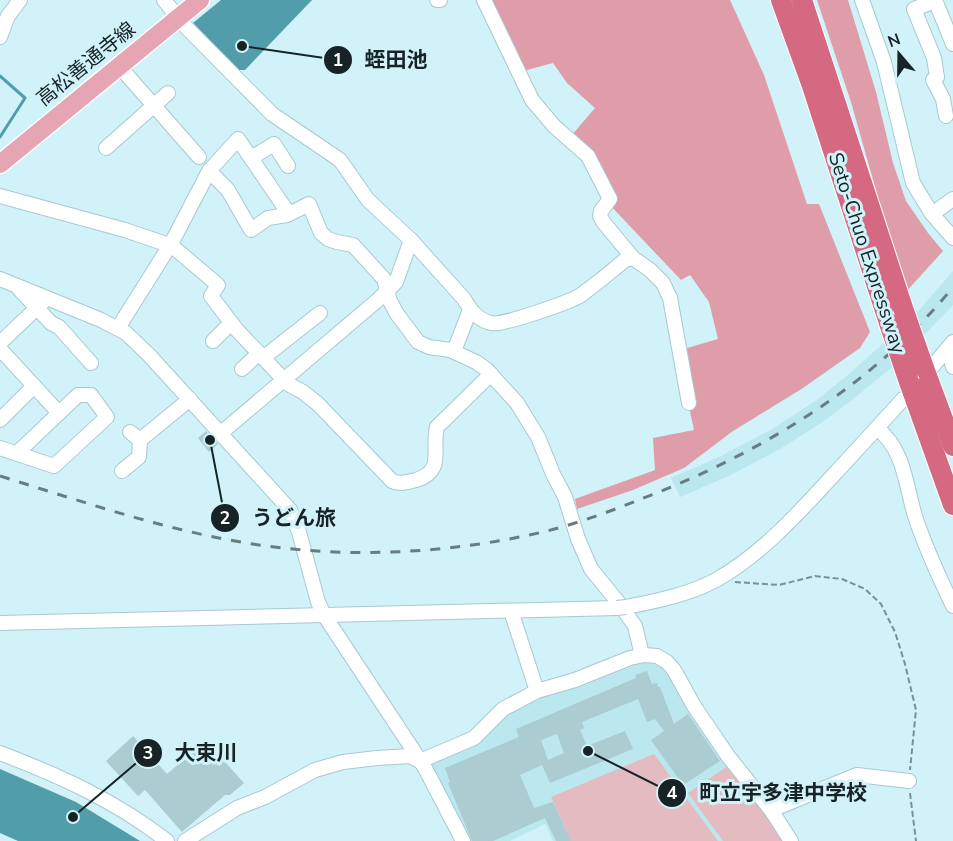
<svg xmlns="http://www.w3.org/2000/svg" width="953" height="841" font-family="'Nunito Sans','Noto Sans JP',sans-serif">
<rect width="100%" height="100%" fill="#d0f2f8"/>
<g fill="#bbe7ee">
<path d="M953 271V305L897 363 863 391 827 419 785 446 733 474 680 497 671 478 721 456 774 428 817 400 849 374 915 315Z"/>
<path d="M650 658 662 664 783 841H553L545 824 510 841H468L427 763 528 699Z"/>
</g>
<g fill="#e4bbc1">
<path d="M654 754 718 841H571L551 797Z"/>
<path d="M729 765 768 813 783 841H723L688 793Z"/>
</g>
<g fill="#de9da9">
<path d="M491 0H730L764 75 807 204H819L870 332 860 348 803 388 733 431 684 468 633 490 577 509 575 499 655 470 653 438 694 430 677 351 718 339 709 302 690 275 681 280 608 203 571 136 595 108 567 83 553 63 523 71Z"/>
<path d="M817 0H848L876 92 893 163 906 201 928 233 943 251 905 293 851 102Z"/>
</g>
<g fill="#519eaa">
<path d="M221 0H312L245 70H239L193 23Z"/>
<path d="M0 769 76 802 140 841H18L0 833Z"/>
</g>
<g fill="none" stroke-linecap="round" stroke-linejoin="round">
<path stroke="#519eaa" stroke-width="3" d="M0 76 25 98 0 137"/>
</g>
<g fill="#abccd1" fill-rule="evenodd">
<path d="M206 431 218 444 209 452 198 438Z"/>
<path d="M647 671 652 684 657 683 658 687H660L674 724 688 714 720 761 683 785 651 740 664 731 655 719 647 722 638 699 582 722 584 728 580 730 587 746 625 731 633 749 550 783 542 765 520 775 534 808 553 802 571 841H556L545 818 493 841H472L448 783 450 782 445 768 519 737 516 729 636 678 635 675ZM557 734 564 753 548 760 541 740Z"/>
<path d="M133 736 167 774 206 741 244 783 230 795H225L182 832 145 790 138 796 106 761Z"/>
</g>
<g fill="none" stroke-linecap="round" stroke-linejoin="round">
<g stroke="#a8c9cf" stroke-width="16">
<g id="minor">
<path d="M164 0 185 26 272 114 340 160 368 200 411 240 464 299C471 311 478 320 491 323 502 326 570 302 581 295 596 284 611 272 625 260L633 258"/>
<path d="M437 0H440"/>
<path d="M484 0 532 100 554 126 588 156 610 199 601 211 600 216 604 223 633 258 650 270 663 283 670 298 689 403"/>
<path d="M862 0 884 62 913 183 932 214 953 238"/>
<path d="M935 0 953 44"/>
<path d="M935 1 914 9 934 58 937 77 933 80 943 99 946 116"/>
<path d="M0 37 8 16 20 0"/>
<path d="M119 66 199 157"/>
<path d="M106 148 168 93"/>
<path d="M251 158 274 144 288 166"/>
<path d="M209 171 238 139 289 214"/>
<path d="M0 196 125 230 172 246 218 285 211 296 236 329 288 384 303 392 318 404 392 481C400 485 408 482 416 480 446 471 431 448 437 427L491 374"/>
<path d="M932 214 953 199"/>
<path d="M0 279 101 320 126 333 149 355 290 510 299 532 318 602 324 615 425 768 463 841"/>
<path d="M19 289 51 323 59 327 91 363"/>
<path d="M118 328 172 242 209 171 228 190 251 230 268 218 287 215 309 204 321 233 328 239 337 242 353 245 384 279 390 301 397 314 418 342 429 347 450 350 476 362 486 369 517 403 538 437 553 474 565 497 578 539 591 569 618 602 635 626 642 655"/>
<path d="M213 341 231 323"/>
<path d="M0 343 43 302"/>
<path d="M948 348 953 367"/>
<path d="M0 349 59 413"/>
<path d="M454 351 470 310"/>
<path d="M263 358 320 313"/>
<path d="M932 367 953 342"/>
<path d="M242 369 259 353"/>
<path d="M0 420 34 386"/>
<path d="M877 428C905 451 905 483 915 516 925 547 939 577 953 606"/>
<path d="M130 432 140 440 190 399"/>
<path d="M221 433 379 299 396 282 411 240"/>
<path d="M0 448 54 466 107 417 91 395H78L17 453"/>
<path d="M122 471 139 457 140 440"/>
<path d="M626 607C656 601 687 595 714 581 758 557 795 517 828 481 853 454 878 427 903 399"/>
<path d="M511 611 537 691"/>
<path d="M0 623 617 608"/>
<path d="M0 753C60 776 116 801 167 841"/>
<path d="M771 810 857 775 909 781"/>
<path d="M185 841 237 808 265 797 315 770 343 762 377 758 410 756 420 761 474 738 503 709 537 691 575 680 630 658 644 655 657 656 667 662 674 670 694 706 728 756 771 810 791 841"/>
</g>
</g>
<g stroke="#fff" stroke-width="21">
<path id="major" d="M0 164 200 0"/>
</g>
<g stroke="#fff" stroke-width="22">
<g id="highway">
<path d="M781 0 811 83 889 323"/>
<path d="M802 0 903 308"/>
<path d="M924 368 953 446"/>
<path d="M909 382 953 505"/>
</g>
</g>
<g stroke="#799196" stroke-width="2" stroke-dasharray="6 3" stroke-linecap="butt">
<path d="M735 582 779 585 815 576 842 579 865 589 881 604 895 632 905 664 916 710 910 770"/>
<path d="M910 793 916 841"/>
</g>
<use href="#minor" stroke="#fff" stroke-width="14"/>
<use href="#major" stroke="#e6a5b3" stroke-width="18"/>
<use href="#highway" stroke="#d56981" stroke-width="20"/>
<path stroke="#677d81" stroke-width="3" stroke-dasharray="10 10" stroke-linecap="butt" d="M0 476C94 505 184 537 283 548 370 558 463 551 547 531 579 523 611 511 641 499 759 454 873 386 953 287"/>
<g stroke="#a8c9cf" stroke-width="16" stroke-linecap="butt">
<path id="minor-bridge" d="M617 608 626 607"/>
</g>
<g stroke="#fff" stroke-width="22" stroke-linecap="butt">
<g id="highway-bridge">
<path d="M903 308 924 368"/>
<path d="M889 323 909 382"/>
</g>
</g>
<use href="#minor-bridge" stroke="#fff" stroke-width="14"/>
<use href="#highway-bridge" stroke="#d56981" stroke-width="20"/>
</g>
<g text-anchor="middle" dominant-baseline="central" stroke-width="6" stroke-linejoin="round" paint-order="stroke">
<g font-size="20" fill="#172326" stroke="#d0f2f8">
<text transform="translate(86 64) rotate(-39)">高松善通寺線</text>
<text transform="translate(867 253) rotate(72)">Seto-Chuo Expressway</text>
</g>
</g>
<path fill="none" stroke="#172326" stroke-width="2" d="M242 46L338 60M210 440L225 518M73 817L148 753M588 751L672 793"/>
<g fill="#172326" stroke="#d0f2f8" stroke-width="2">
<circle cx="242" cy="46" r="6"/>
<circle cx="210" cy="440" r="6"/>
<circle cx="73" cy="817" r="6"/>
<circle cx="588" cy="751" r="6"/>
<circle cx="338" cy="60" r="15"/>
<circle cx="225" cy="518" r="15"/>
<circle cx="148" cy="753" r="15"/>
<circle cx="672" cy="793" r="15"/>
</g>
<g font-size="18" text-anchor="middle" font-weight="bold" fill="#fff">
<text x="338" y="66">1</text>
<text x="225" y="524">2</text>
<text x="148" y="759">3</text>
<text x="672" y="799">4</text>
</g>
<g font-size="21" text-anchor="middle" font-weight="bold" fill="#172326" stroke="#d0f2f8" stroke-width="6" stroke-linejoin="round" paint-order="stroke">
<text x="396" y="67">蛭田池</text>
<text x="294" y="525">うどん旅</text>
<text x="206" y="760">大束川</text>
<text x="783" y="800">町立宇多津中学校</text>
</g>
<g transform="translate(899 54) rotate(340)" stroke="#d0f2f8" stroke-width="4.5" paint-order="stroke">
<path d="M0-4.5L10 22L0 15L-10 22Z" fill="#172326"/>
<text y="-9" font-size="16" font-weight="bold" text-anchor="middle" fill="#172326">N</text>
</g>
</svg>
